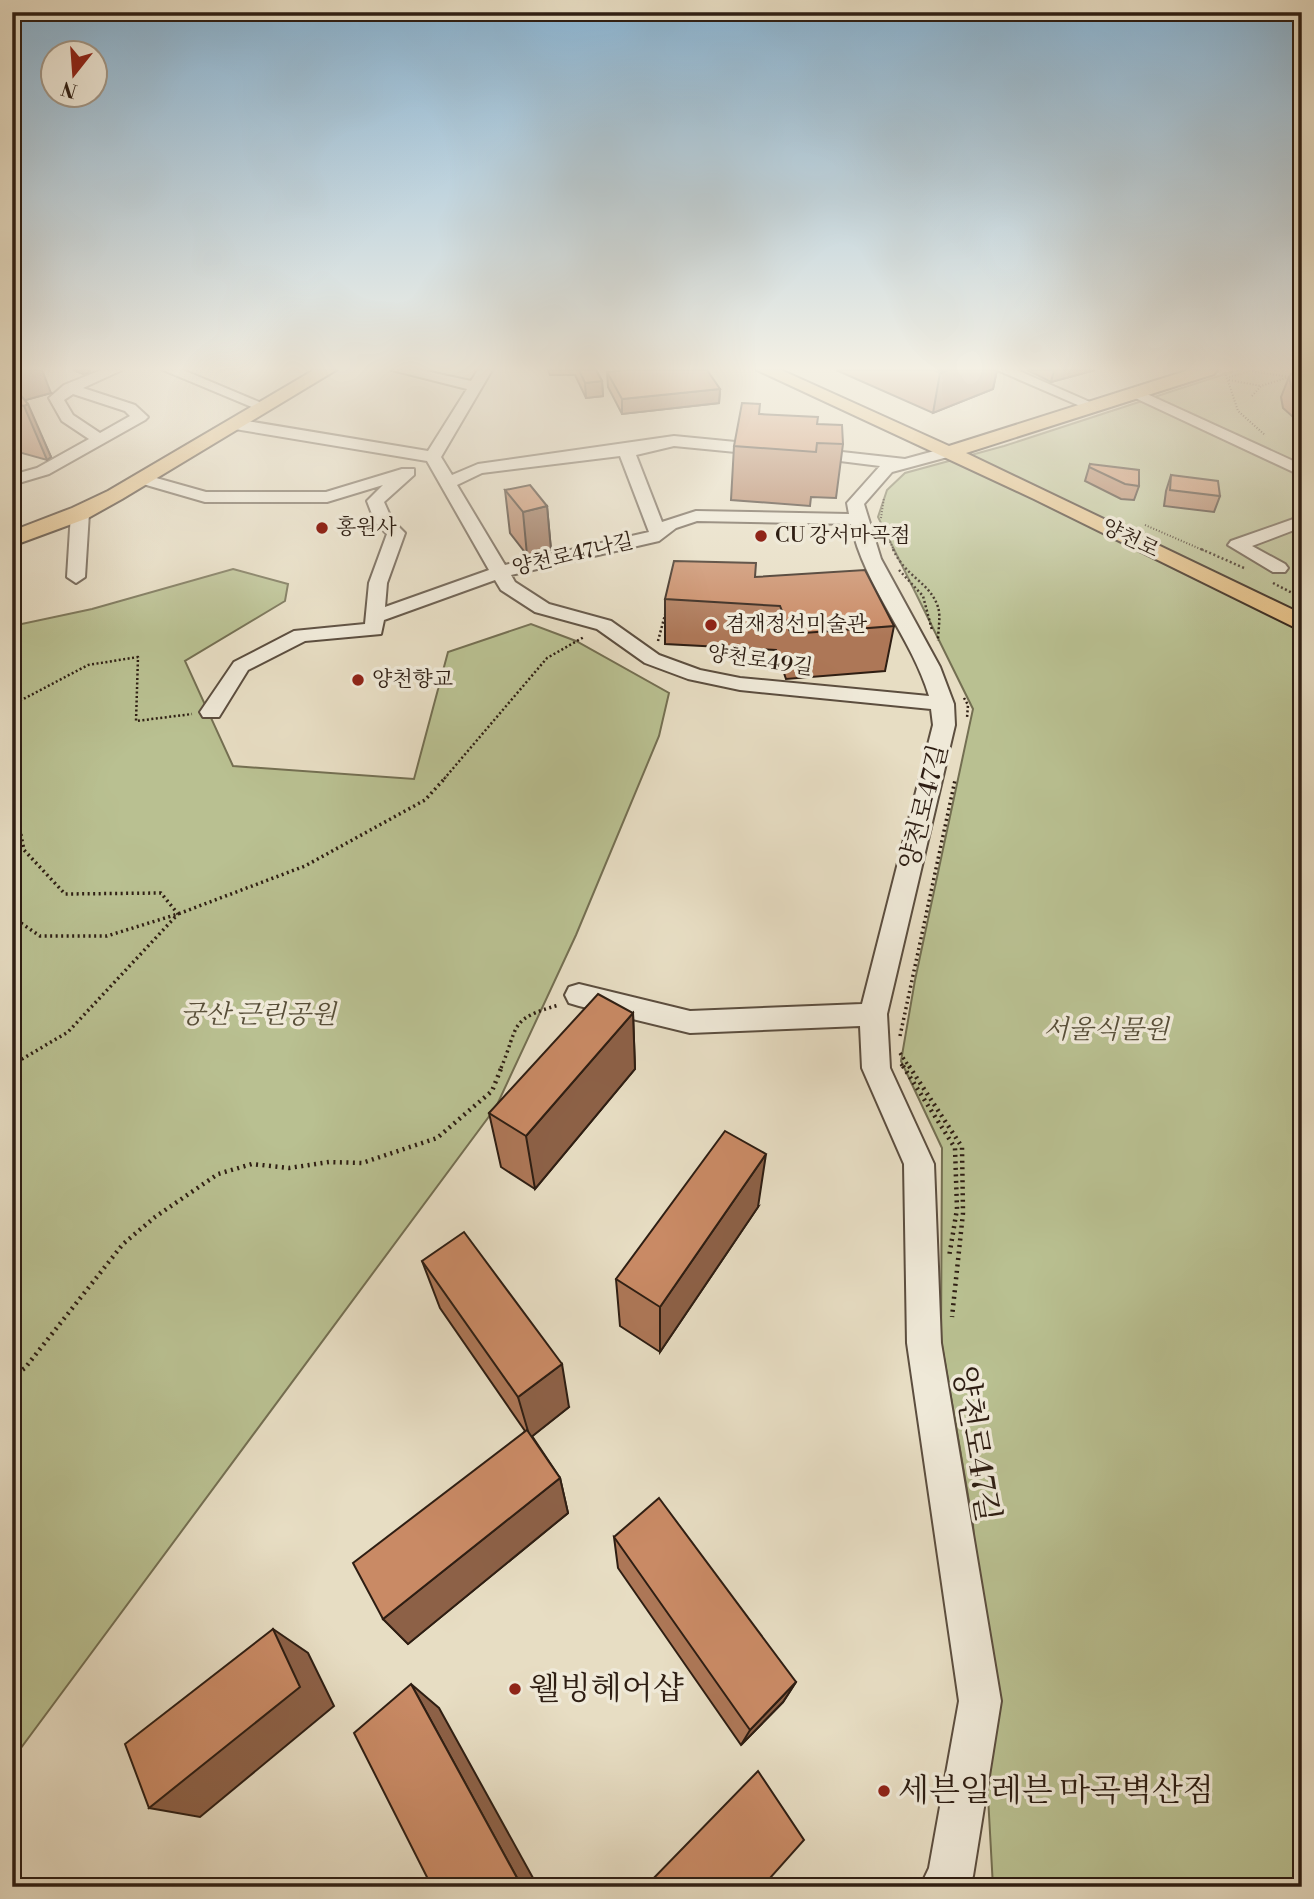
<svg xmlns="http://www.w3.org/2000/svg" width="1314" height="1899" font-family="'Libre Bodoni','Noto Serif KR',serif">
<rect width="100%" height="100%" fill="#e7ddc3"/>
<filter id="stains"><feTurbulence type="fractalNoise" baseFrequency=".00286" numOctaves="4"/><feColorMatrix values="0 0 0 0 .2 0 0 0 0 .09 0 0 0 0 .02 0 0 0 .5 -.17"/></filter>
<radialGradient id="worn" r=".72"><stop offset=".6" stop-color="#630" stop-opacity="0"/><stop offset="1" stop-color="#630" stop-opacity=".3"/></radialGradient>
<g fill="#b9c091" stroke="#746f52" stroke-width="2">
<path d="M1237 370H1302V1887H993L973 1524 941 1340 942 1148 901 1061 915 980 973 709 878 517 887 490 905 473 1004 446Z"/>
<path d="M233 569 288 584 285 601 185 661 233 766 414 779 448 652 531 624 576 641 669 693 659 736 576 935 496 1107 12 1760V626L92 609Z"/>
</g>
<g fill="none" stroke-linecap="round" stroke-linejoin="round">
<g stroke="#5c4e3f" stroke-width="4">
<g id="minor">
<path d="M101 370H122L83 388 135 405 148 417 145 420 49 474 12 485V475L37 468 89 439 62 421 49 398 64 385ZM73 394 125 411 130 416 100 433 73 415 64 400Z"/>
<path d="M163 370H183L271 407 264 411 259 410Z"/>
<path d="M392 370H421L471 381 478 370H492L441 457 452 475 478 464 674 436 767 445 775 450 767 455 674 446 636 455 662 522 696 511 849 514 847 503 880 466 800 456V450L806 448 905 459 949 447 957 452 955 455 892 472 864 504 881 559 940 667 954 704 955 725 887 1014 890 1068 934 1164 941 1343 1001 1701 973 1876 968 1887H920L929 1868 959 1701 907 1343 904 1164 862 1068 860 1026 690 1033 579 1006 569 1003 565 995 569 987 579 984 690 1011 862 1004 933 725 931 709 740 690 688 679 645 663 597 629 535 612 501 590 495 580 384 620 381 634 305 641 248 670 219 717H203L200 712 234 662 294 631 365 624 369 583 387 534 375 522 367 501 383 485 327 502H205L136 482V476L142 474 206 492H326L402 469H414V475L384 502 392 520 405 533 387 583 385 607 489 570 427 461 235 429 227 424 235 419 428 451 467 389ZM620 456 649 532 505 565 457 485 482 473ZM697 521 851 524C864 586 911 636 929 696L740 678 700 670 659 655 611 621 549 604 515 582 511 575 659 541 676 528Z"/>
<path d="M997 370H1017L1099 406 1092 410 1087 409Z"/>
<path d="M1136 389 1302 465V476L1131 396V390Z"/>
<path d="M80 508 89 513 85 577 76 583 67 577 71 513Z"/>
<path d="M1302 516V527L1252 546 1285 564 1288 568 1285 572H1273L1228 545 1231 541Z"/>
</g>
</g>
<g stroke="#2e1e13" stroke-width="4">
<g id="major">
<path d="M314 370H336L122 499 88 518 12 546V531L72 508 108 491Z"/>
<path d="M757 370H781L949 446 1189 370H1217L1214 374 966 453 1302 614V631L1034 499Z"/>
</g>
</g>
<g stroke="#2e1e13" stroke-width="2" stroke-dasharray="1 2" stroke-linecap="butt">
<path d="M1225 372 1238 411 1265 435"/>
<path d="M1229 377 1251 371 1290 377"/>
<path d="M1229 380 1261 386"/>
<path d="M1252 396 1261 386 1289 377"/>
<path d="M881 518 884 498"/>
<path d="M883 525 894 551"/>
<path d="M1145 525 1205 551"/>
</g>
<g stroke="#2e1e13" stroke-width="2.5" stroke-dasharray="2 2.5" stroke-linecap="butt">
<path d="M893 549C905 577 930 582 938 607 941 616 938 631 938 641"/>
<path d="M1201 549 1244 568"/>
<path d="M899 570 923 596 932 630"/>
<path d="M1273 583 1302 598"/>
<path d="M658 641 666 611"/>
<path d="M964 698 968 705 967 718"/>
<path d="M12 705 88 665 138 657 136 721 192 714"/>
<path d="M444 779 547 658 584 637"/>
</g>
<g stroke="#2e1e13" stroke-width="3.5" stroke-dasharray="2 3.5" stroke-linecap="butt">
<path d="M12 791 24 850 65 894 161 893 178 914 68 1032 12 1065"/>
<path d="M12 917 40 936H107L178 914 305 866 425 800 446 777"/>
<path d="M900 1036 955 780"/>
<path d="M900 1053 910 1068"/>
<path d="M901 1064 904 1068"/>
<path d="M501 1068C519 1026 508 1019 559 1005"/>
</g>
<g stroke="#2e1e13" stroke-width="4.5" stroke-dasharray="2 4.5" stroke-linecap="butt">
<path d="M903 1066 955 1148 957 1209 949 1257"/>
<path d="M909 1066 962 1147 963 1213 952 1317"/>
<path d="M12 1377 25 1368 123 1244 155 1217 218 1174 252 1164 289 1168 329 1162 362 1163 437 1138 492 1091 502 1066"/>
</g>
<use href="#minor" fill="#efe9d8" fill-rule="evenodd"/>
<use href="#major" fill="#e4be82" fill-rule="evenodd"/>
</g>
<g fill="#ad7757" stroke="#2e1e13" stroke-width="2">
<path d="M12 370 51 393 25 400 51 457 47 460 18 452 12 444Z"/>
<path d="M73 370H90V372L83 374Z"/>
<path d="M548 370H596L602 381 603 396 586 398 575 375H550Z"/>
<path d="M836 370H997L993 389 933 413Z"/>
<path d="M1027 370H1095L1051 382Z"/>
<path d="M1302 370V425L1283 408 1281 397 1289 377Z"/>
<path d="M607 372 720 389 719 403 622 414 608 387Z"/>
<path d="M759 414 817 424 843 444 836 498 811 497 810 506 731 500 734 446Z"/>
<path d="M1090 464 1139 486 1134 500 1121 499 1085 481Z"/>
<path d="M1171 475 1220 496 1214 512 1164 506 1166 491Z"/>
<path d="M505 490 547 506 551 550 527 555 510 533Z"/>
<path d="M755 577 894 626 885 671 786 679 776 650 665 644V599Z"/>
<path d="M633 1013 635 1069 535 1189 501 1167 489 1113Z"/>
<path d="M758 1207 660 1352 620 1326 616 1279Z"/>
<path d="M422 1261 569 1407 532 1436 560 1478 568 1513 408 1644 383 1619 525 1431 440 1308Z"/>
<path d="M614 1537 796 1682 783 1702 741 1745 618 1568Z"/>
</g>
<g fill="#8d6147" stroke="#2e1e13" stroke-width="2">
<path d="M12 370H42L51 393 15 403 12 396Z"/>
<path d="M82 370H90V372L83 374Z"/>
<path d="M948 370H997L993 389 933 413 940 373Z"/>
<path d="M1054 370H1095L1051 382Z"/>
<path d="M602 381 603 396 586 398 585 383Z"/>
<path d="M720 389 719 403 622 414V399Z"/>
<path d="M28 404 51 457 47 460 24 406Z"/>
<path d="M547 506 551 550 527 555 523 512Z"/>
<path d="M633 1013 635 1069 535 1189 526 1136Z"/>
<path d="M766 1154 758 1207 660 1352V1307Z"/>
<path d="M562 1364 569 1407 530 1438 518 1397Z"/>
<path d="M560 1478 568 1513 408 1644 383 1619Z"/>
<path d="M273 1629 308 1653 334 1706 200 1817 149 1808Z"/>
<path d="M796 1682 783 1702 741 1745 750 1730Z"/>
<path d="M411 1684 439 1708 538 1887H522Z"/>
<path d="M146 1881 209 1882 211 1887H148Z"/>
</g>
<g fill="#c98a65" stroke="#2e1e13" stroke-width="2">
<path d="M579 370H596L602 381 585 383Z"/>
<path d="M627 370H707L720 389 622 399 607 372Z"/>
<path d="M934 370H948L940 373Z"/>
<path d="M1294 370H1302V398L1292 389 1289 377Z"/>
<path d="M12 385 28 404 24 406 12 403Z"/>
<path d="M742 403 760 404 759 414 818 417 817 424 842 425 843 444 817 443 816 452 734 446Z"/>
<path d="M1090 464 1139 470V486L1125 484 1089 467Z"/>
<path d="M1171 475 1218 481 1220 496 1170 490Z"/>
<path d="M530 485 547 506 523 512 505 490Z"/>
<path d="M674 561 756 563 755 577 865 570 894 626 791 634 780 606 665 599Z"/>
<path d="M598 994 633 1013 526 1136 489 1113Z"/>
<path d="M725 1131 766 1154 660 1307 616 1279Z"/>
<path d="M464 1232 562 1364 518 1397 422 1261Z"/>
<path d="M527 1430 560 1478 383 1619 353 1563Z"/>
<path d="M659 1498 796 1682 750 1730 614 1537Z"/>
<path d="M273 1629 300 1687 149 1808 125 1744Z"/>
<path d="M411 1684 522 1887H432L354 1733Z"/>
<path d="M758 1771 804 1840 762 1887H645Z"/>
<path d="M146 1881 148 1887H139Z"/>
</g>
<linearGradient id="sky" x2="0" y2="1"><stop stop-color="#89b6d7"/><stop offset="0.58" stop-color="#f4f0e4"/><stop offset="1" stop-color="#f4f0e4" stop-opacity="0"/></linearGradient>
<rect width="1314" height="636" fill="url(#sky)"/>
<g fill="#8f2418" stroke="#efe9d8" stroke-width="2.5">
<circle cx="322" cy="528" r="7"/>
<circle cx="761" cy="536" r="7"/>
<circle cx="711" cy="625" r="7"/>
<circle cx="358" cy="680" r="7"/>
<circle cx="515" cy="1689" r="7"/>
<circle cx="884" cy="1791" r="7"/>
</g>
<g text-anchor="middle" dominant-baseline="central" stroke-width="7" stroke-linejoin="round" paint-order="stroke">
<g font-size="21" fill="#2e1e13" stroke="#efe9d8" text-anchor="start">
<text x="336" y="528">홍원사</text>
<text x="775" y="536">CU 강서마곡점</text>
<text x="725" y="625">겸재정선미술관</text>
<text x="372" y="680">양천향교</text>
</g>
<g font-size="21" fill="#2e1e13" stroke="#efe9d8">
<text transform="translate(1130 539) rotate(26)">양천로</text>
<text transform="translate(573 555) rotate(-13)">양천로47나길</text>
<text transform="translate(760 661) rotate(8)">양천로49길</text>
</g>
<g font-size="26" fill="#2e1e13" stroke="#efe9d8">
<text transform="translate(924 807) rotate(-76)">양천로47길</text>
</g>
<g font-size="26" font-style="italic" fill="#584f39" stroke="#efe9d8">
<text x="258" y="1015">궁산 근린공원</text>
<text x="1106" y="1030">서울식물원</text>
</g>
<g font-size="32" fill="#2e1e13" stroke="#efe9d8">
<text transform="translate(976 1444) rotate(81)">양천로47길</text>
</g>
<g font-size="32" fill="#2e1e13" stroke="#efe9d8" text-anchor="start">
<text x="529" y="1689">웰빙헤어샵</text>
<text x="898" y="1791">세븐일레븐 마곡벽산점</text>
</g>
</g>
<rect width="1314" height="1899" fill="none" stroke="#e7ddc3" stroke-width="42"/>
<rect x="14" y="14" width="1286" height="1871" fill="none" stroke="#2e1e13" stroke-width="3.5"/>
<rect x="21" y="21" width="1272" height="1857" fill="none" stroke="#2e1e13" stroke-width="2"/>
<g transform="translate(74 74) rotate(197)"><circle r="33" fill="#efe9d8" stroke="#a29889" stroke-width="2"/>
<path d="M0-5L12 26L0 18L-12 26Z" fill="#8f2418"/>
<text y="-10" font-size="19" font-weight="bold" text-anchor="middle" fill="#2e1e13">N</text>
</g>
<rect width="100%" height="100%" filter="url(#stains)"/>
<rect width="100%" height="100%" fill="url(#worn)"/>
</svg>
